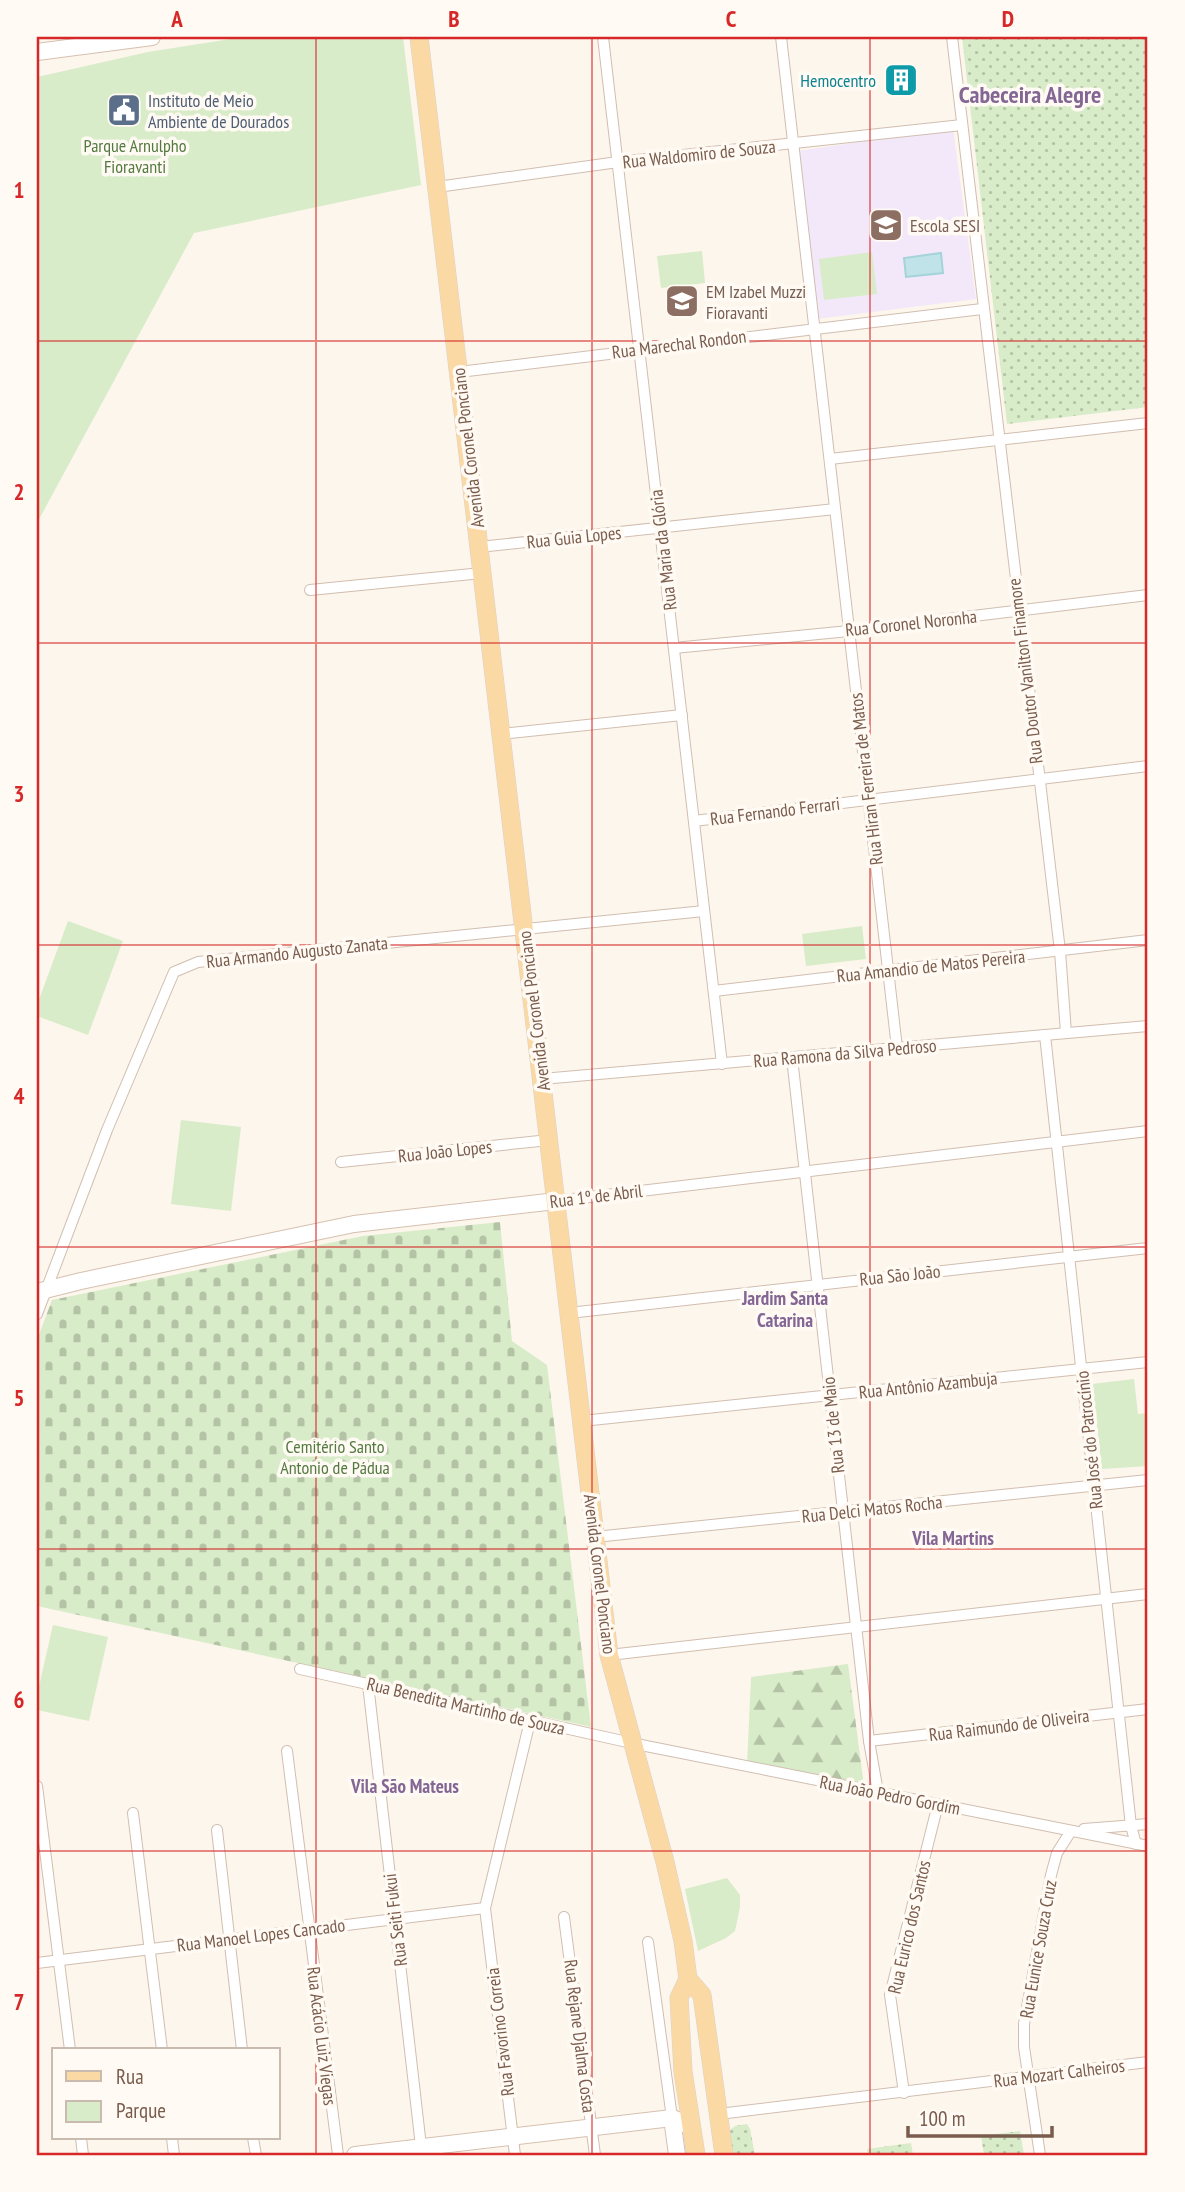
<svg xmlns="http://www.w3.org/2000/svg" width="1185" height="2192" font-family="'PT Sans Narrow',sans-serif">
<defs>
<pattern id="grass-dots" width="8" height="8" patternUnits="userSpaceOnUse" patternTransform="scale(1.75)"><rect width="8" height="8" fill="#d8ecc9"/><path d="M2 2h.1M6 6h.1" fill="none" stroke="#b4c2a5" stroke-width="1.8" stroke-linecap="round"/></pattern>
<pattern id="forest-firs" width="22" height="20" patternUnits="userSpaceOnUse" patternTransform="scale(1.75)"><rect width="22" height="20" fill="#d8ecc9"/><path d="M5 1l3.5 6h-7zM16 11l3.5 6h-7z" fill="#b4c2a5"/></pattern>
<pattern id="cemetery-stones" width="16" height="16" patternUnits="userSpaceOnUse" patternTransform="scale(1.75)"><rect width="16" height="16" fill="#d8ecc9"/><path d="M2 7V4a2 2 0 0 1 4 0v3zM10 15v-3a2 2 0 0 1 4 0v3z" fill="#b4c2a5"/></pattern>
</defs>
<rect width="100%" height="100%" fill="#fdf6ec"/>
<path fill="#f3e8fa" d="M953 128 976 299 817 319 798 151Z"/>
<g fill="url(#grass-dots)">
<path d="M962 37H1148V407L1007 424Z"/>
<path d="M747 2124 750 2129 755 2155H726V2133L735 2126Z"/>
<path d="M1020 2131 1024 2155H984L981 2136Z"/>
<path d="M911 2143 913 2155H868L867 2149Z"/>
</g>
<path fill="url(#forest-firs)" d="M848 1664 864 1786 747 1766 751 1677Z"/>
<path fill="url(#cemetery-stones)" d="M500 1222 512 1341 547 1365 591 1727 37 1606V1340L52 1300 363 1236Z"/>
<g fill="#d8ecc9">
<path d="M243 37H403L421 185 194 233 37 523V77L148 52Z"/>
<path d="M702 251 705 283 661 288 657 256Z"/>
<path d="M872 252 877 294 824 300 819 259Z"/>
<path d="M68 921 123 941 88 1035 37 1016V1005Z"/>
<path d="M862 926 866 959 806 966 802 934Z"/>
<path d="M181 1120 241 1127 231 1211 171 1204Z"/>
<path d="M1134 1379 1138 1414 1148 1413V1466L1102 1469 1092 1384Z"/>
<path d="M53 1625 108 1637 89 1721 37 1710V1695Z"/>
<path d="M727 1878 740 1895V1907L735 1931 726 1938 698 1951 685 1889Z"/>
</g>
<path fill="#bfe3e8" stroke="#a5d3da" stroke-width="2" d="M941 253 943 273 906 277 904 258Z"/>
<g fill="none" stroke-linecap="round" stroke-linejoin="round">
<g stroke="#d1beb0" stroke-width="12">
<g id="street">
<path d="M603 37 722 1064"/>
<path d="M781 37 897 1048"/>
<path d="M952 37 1060 951 1066 1033"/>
<path d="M437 187 618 162 962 125"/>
<path d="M459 372 982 309"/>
<path d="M830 459 1148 423"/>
<path d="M479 547 835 509"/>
<path d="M310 590 482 573"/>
<path d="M674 648 849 631 1148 595"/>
<path d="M501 734 682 715"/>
<path d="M694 821 1148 766"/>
<path d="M714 991 1148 940"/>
<path d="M1045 1035 1131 1826 1136 1844"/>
<path d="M792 1058 869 1741 878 1792"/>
<path d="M542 1079 1148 1026"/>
<path d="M341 1162 549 1140"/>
<path d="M556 1201 1148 1131"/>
<path d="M569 1313 1148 1248"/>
<path d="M37 1314 107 1130 174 972 198 962 704 911"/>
<path d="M582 1421 1148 1362"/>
<path d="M595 1537 1148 1480"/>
<path d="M609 1655 1148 1594"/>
<path d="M300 1669 636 1744 1148 1846"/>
<path d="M368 1684 422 2155"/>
<path d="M869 1741 1148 1709"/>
<path d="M287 1751 338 2155"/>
<path d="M37 1786 70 2050"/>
<path d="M133 1813 162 2050"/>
<path d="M1084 1829 1148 1824"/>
<path d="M217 1830 242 2050"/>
<path d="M564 1917 595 2155"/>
<path d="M648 1942 672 2118"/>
<path d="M37 1963 485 1908"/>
<path d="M904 2093 890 1995 938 1804"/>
<path d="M719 2114 1148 2062"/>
<path d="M81 2138 83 2155"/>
<path d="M172 2138 174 2155"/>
<path d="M253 2138 256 2155"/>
<path d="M515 2155 485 1908 530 1721"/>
<path d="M1040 2155 1024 2047V2024L1051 1875 1057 1853 1071 1831"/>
</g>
</g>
<g stroke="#d6c0b0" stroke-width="18">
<g id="secondary">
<path d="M37 52 152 37"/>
<path d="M37 1292 81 1281 354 1224 556 1201"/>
<path d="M672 2118 677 2155"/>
<path d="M355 2155 672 2118 683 2122 692 2129"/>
</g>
</g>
<g stroke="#dad1cd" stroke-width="19">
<g id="primary">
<path d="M419 37 609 1655 665 1862 683 1941 688 1979 702 1995 724 2155"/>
<path d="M688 1979 679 1998 683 2072 696 2155"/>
</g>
</g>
<use href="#street" stroke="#fff" stroke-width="10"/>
<use href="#secondary" stroke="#fff" stroke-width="16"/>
<use href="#primary" stroke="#fbd9a5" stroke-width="18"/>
</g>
<path fill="none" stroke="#d62828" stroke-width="2" stroke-opacity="0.55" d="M316 37V2155M592 37V2155M870 37V2155M37 341H1148M37 643H1148M37 945H1148M37 1247H1148M37 1549H1148M37 1851H1148"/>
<defs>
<g id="building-square" transform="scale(1.75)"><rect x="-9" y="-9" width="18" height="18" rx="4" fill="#0f9aa8" stroke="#fffaf3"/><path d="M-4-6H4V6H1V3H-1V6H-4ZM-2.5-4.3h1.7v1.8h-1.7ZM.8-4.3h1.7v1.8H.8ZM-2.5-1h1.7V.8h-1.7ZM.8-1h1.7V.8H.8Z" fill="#fff"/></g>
<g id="civic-square" transform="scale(1.75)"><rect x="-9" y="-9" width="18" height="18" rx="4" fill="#5c6f8a" stroke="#fffaf3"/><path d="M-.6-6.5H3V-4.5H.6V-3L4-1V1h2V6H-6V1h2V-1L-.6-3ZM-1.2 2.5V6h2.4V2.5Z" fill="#fff"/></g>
<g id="school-square" transform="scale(1.75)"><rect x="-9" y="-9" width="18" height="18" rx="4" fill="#8d6e63" stroke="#fffaf3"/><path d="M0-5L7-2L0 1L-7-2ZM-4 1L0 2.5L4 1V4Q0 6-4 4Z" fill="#fff"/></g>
</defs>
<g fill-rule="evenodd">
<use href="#building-square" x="901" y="80"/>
<use href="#civic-square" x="124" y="110"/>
<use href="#school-square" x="886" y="225"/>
<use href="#school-square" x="682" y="301"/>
</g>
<g text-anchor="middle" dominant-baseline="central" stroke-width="7" stroke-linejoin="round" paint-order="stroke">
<g font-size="18" fill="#0d838f" stroke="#fffaf3" text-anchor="end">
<text x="876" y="80">Hemocentro</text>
</g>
<g font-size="18" fill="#4e5e75" stroke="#fffaf3" text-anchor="start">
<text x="148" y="100">Instituto de Meio<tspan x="148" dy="21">Ambiente de Dourados</tspan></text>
</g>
<g font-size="18" fill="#537a41" stroke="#fffaf3">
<text x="135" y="145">Parque Arnulpho<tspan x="135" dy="21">Fioravanti</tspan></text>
<text x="335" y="1446">Cemitério Santo<tspan x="335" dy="21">Antonio de Pádua</tspan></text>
</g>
<g font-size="18" fill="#7a5c4d" stroke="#fffaf3">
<text transform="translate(699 154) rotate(-6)">Rua Waldomiro de Souza</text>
<text transform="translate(679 344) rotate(-7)">Rua Marechal Rondon</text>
<text transform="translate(468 448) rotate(-97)">Avenida Coronel Ponciano</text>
<text transform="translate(574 537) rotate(-6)">Rua Guia Lopes</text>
<text transform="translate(663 550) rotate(-97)">Rua Maria da Glória</text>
<text transform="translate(911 623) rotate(-6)">Rua Coronel Noronha</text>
<text transform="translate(1025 671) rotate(-97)">Rua Doutor Vanilton Finamore</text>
<text transform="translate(866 779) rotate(-97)">Rua Hiran Ferreira de Matos</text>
<text transform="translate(775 811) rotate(-7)">Rua Fernando Ferrari</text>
<text transform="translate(297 952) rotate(-6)">Rua Armando Augusto Zanata</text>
<text transform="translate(931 966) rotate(-6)">Rua Amandio de Matos Pereira</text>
<text transform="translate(534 1011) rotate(-97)">Avenida Coronel Ponciano</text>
<text transform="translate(845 1053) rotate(-5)">Rua Ramona da Silva Pedroso</text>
<text transform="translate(445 1151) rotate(-6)">Rua João Lopes</text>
<text transform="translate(596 1196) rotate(-7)">Rua 1º de Abril</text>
<text transform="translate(900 1275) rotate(-6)">Rua São João</text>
<text transform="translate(928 1385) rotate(-6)">Rua Antônio Azambuja</text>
<text transform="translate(833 1425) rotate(-96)">Rua 13 de Maio</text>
<text transform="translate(1089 1440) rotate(-96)">Rua José do Patrocínio</text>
<text transform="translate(872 1509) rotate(-6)">Rua Delci Matos Rocha</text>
<text transform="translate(600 1574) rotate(83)">Avenida Coronel Ponciano</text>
<text transform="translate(466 1706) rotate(13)">Rua Benedita Martinho de Souza</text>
<text transform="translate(1009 1725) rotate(-7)">Rua Raimundo de Oliveira</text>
<text transform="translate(890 1795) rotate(11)">Rua João Pedro Gordim</text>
<text transform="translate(395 1920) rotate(-97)">Rua Seiti Fukui</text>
<text transform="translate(909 1927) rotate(-77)">Rua Eurico dos Santos</text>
<text transform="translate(261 1935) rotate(-7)">Rua Manoel Lopes Cancado</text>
<text transform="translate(1038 1949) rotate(-80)">Rua Eunice Souza Cruz</text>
<text transform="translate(500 2032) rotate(-97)">Rua Favorino Correia</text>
<text transform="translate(322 2036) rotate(83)">Rua Acácio Luiz Viegas</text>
<text transform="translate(580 2036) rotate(83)">Rua Rejane Djalma Costa</text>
<text transform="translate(1059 2073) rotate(-7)">Rua Mozart Calheiros</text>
</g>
<g font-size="18" fill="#785e54" stroke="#fffaf3" text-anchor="start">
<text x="910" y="225">Escola SESI</text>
<text x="706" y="291">EM Izabel Muzzi<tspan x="706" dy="21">Fioravanti</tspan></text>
</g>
<g font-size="19" font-weight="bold" fill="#846695" stroke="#fffaf3">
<text x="785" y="1298">Jardim Santa<tspan x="785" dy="22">Catarina</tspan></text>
<text x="953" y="1538">Vila Martins</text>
<text x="405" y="1786">Vila São Mateus</text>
</g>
<g font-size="24" font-weight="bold" fill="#846695" stroke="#fffaf3">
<text x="1030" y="94">Cabeceira Alegre</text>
</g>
</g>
<rect width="1185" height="2192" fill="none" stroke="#fffaf3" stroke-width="77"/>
<rect x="52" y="2048" width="228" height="91" fill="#fffaf3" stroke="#cabbb1" stroke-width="2"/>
<rect x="66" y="2071" width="35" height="10" fill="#fbd9a5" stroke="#cabbb1" stroke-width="2"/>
<text x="116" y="2084" font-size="21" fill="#7a5c4d">Rua</text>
<rect x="66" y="2101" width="35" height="21" fill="#d8ecc9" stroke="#cabbb1" stroke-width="2"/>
<text x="116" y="2118" font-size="21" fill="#7a5c4d">Parque</text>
<path d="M908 2126v10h144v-10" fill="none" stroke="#7a5c4d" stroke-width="3.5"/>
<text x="919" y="2126" font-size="21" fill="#7a5c4d" stroke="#fffaf3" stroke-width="5" paint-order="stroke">100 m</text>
<rect x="38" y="38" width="1108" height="2116" fill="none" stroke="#d62828" stroke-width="2.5"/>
<g font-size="23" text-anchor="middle" font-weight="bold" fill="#d62828">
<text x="177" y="27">A</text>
<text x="454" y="27">B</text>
<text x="731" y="27">C</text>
<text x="1008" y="27">D</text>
<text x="19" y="198">1</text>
<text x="19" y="500">2</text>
<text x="19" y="802">3</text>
<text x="19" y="1104">4</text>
<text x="19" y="1406">5</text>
<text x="19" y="1708">6</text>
<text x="19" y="2010">7</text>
</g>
</svg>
